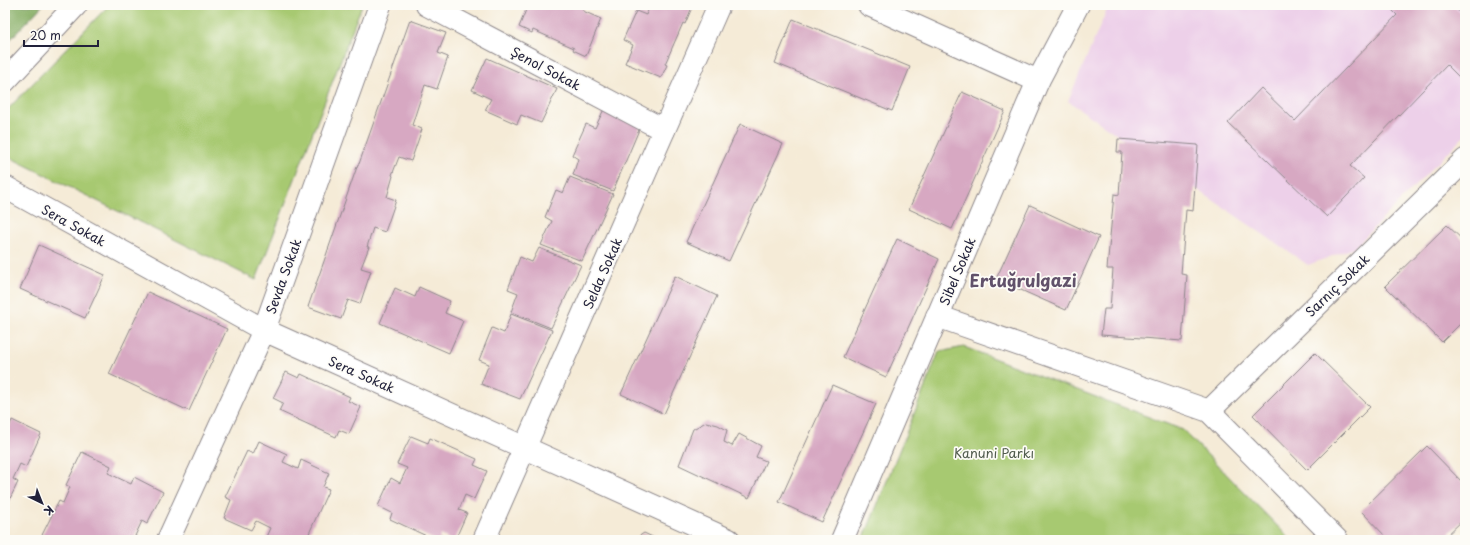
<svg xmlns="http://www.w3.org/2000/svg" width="1470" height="545" font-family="'Playpen Sans',sans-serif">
<rect width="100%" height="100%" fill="#fdfcf7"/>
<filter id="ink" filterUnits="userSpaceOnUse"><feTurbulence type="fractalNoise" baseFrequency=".025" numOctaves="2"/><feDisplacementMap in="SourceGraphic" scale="8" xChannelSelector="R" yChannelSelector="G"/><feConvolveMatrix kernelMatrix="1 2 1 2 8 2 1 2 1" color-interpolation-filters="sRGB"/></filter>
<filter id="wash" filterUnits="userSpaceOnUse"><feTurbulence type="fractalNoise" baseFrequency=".012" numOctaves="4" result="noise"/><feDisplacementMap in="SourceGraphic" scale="16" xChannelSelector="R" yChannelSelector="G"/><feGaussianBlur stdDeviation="0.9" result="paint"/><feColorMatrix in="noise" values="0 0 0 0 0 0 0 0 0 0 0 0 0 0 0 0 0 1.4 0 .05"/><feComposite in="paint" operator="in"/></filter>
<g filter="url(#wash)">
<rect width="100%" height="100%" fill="#f5ebd7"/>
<path fill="#edd0e9" d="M1109 5H1465V135L1354 248 1308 265 1068 101Z"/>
<g fill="#a7c971" stroke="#647656">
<path d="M109 5H362L256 280 5 155V112Z"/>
<path d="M964 347 1183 430 1291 540H863L939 352Z"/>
</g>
<path fill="#85ad63" stroke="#54684f" d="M5 5H43L5 45Z"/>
<g id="blocks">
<g fill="#d7a8c2">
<path d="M528 5H585L583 11 601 19 586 56 573 50 574 48 533 30 532 33 519 27Z"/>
<path d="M650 5H693L685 24 683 23 665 64 667 65 661 78 625 63 633 45 623 40 636 11 646 15Z"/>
<path d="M1387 5H1452L1465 17V78L1462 80 1447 65 1350 166 1364 178 1327 217 1228 123 1261 88 1295 121 1397 15Z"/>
<path d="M793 19 910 67 892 111 775 63Z"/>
<path d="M410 20 446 33 438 53 448 57 437 89 425 85 412 125 422 129 411 161 399 157 392 175 393 176 387 197 396 200 385 232 373 228 367 247H369L361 268 371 271 360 304 348 300 341 319 308 307 358 164H359Z"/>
<path d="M487 58 557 89 541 123 521 115 517 124 485 110 491 99 472 90Z"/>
<path d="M962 92 1005 111 952 229 909 209Z"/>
<path d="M605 107 641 125 613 191 573 175 578 159 572 155 586 124 595 128Z"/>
<path d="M740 124 783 144 729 261 686 242Z"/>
<path d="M1118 139 1198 145 1193 211 1186 210 1181 274 1187 275 1182 341 1101 335 1104 309H1110L1113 269H1107L1114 194 1119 195 1122 152H1117Z"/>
<path d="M570 177 613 194 582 261 541 245 552 221 545 217 556 190 563 193Z"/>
<path d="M1030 205 1099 237 1066 310 996 279Z"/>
<path d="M1447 225 1465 242V319L1442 342 1385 286Z"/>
<path d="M897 239 939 259 886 377 843 357Z"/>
<path d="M39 245 105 275 85 318 20 289Z"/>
<path d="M539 248 581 265 551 328 511 312 518 293 508 289 520 257 532 262Z"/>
<path d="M675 276 717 296 664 414 621 394Z"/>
<path d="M419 287 450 301 445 313 463 321 449 353 380 323 395 288 415 297Z"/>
<path d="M148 292 227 329 189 411 109 374Z"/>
<path d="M511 314 552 330 520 399 481 384 489 364 479 360 492 328 504 333Z"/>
<path d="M1315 353 1370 407 1307 470 1253 415Z"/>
<path d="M286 372 299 378 301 374 350 397 348 401 361 407 349 434 339 430 336 437 279 411 283 403 273 398Z"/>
<path d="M832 385 876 404 822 522 779 502Z"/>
<path d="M12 420 41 434 26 467 20 464 13 479 18 482 5 509V425L9 427Z"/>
<path d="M706 422 718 425 727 430 724 442 732 446 739 434 761 446 756 457 766 461 749 498 679 465 693 429Z"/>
<path d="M411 436 428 443 430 438 477 459 474 465 487 471 474 499 465 495 459 510 467 513 455 540H451L441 535 439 540H435L390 519 392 513 378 506 391 478 400 483 407 468 397 464Z"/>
<path d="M259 441 287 454 283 462 298 469 301 460 329 473 323 487 329 489 307 538 301 536 299 540H272L266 537 270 528 256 521 251 530 224 518 231 500 225 497 247 451 253 454Z"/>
<path d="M1427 446 1465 485V518L1442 540H1389L1361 511Z"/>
<path d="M82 452 111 466 108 473 131 484 134 477 163 492 147 524 142 521 135 536 140 539V540H52L42 535 59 501 63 503 70 487 66 485Z"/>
<path d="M644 533 659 540H633Z"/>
</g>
</g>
</g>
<g filter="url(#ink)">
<use href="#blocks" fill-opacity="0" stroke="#8c8689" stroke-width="1"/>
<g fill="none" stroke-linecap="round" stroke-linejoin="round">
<g stroke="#8c8689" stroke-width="24">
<g id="minor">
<path d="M427 5 664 130"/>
<path d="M869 5 1038 81"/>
<path d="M5 81 76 5"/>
<path d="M5 187 264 330 729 540"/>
<path d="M937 316 1209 411 1337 540"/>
<path d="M1209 411 1465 160"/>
<path d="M168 540 264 330 380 5"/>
<path d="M484 540 719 5"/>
<path d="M842 540 1038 81 1078 5"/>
</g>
</g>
<use href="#minor" stroke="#fff" stroke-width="22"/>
</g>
</g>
<g text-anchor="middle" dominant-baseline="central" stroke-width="3.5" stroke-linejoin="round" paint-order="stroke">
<g font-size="13" fill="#22223b" stroke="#fdfcf7">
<text transform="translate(546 68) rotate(28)">Şenol Sokak</text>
<text transform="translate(74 225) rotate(29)">Sera Sokak</text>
<text transform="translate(957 271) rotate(-67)">Sibel Sokak</text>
<text transform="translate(602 273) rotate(-66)">Selda Sokak</text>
<text transform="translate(283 276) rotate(-70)">Sevda Sokak</text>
<text transform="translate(1337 285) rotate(-44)">Sarnıç Sokak</text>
<text transform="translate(362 374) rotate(24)">Sera Sokak</text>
</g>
<g font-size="13" fill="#515c4e" stroke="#fdfcf7">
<text x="994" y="452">Kanuni Parkı</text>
</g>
<g font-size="17" font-weight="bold" fill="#61516a" stroke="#fdfcf7">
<text x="1023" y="280">Ertuğrulgazi</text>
</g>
</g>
<rect width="1470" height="545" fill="none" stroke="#fdfcf7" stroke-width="20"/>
<g transform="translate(42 503) rotate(137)" stroke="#fdfcf7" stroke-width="3" paint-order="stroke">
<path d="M0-3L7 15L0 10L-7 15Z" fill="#22223b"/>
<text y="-6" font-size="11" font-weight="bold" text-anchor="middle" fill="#22223b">K</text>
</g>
<path d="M24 40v6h74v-6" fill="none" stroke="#22223b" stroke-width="2"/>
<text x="30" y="40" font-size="12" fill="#22223b" stroke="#fdfcf7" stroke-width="3" paint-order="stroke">20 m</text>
</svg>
